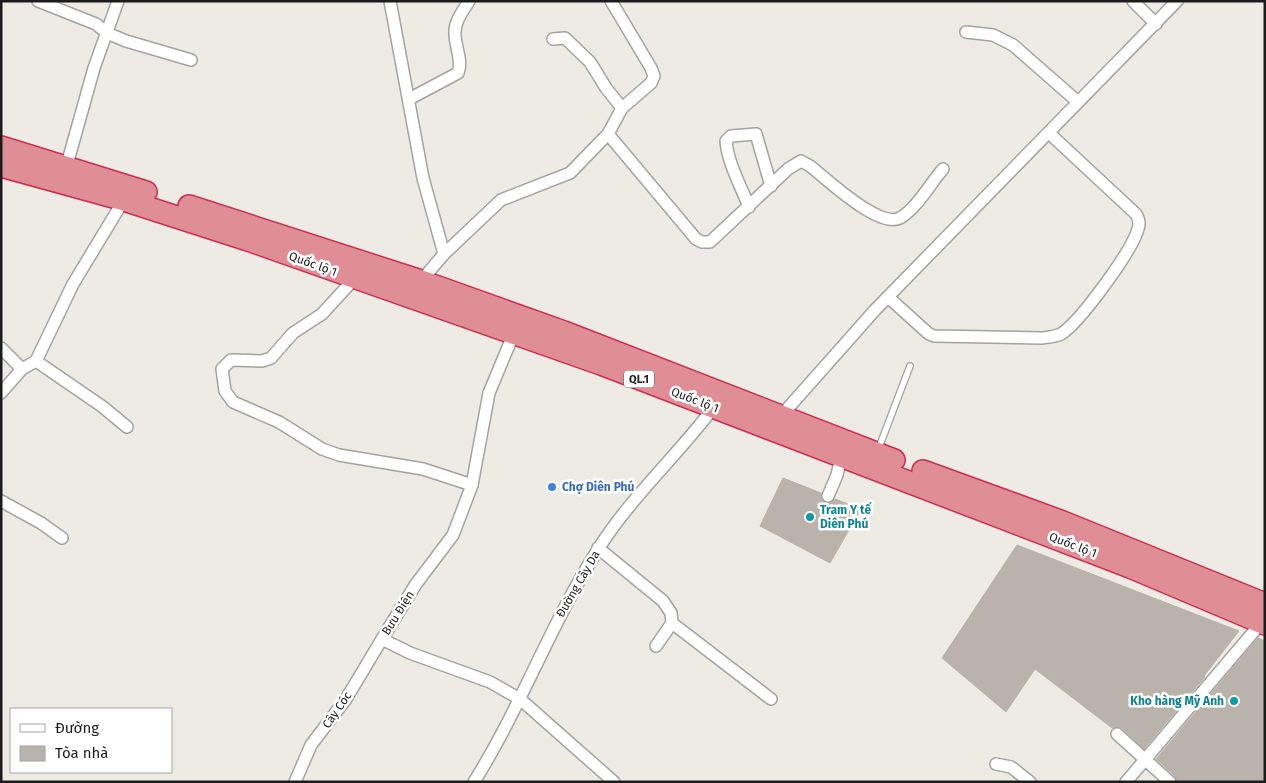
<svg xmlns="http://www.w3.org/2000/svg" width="1266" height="783" font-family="'Fira Sans',sans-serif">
<rect width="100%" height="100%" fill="#edebe3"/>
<g fill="#b9b3ac" stroke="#beb3a6">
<path d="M783 478 821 493 822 500 826 503 832 502 835 499 861 509 830 563 760 526Z"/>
<path d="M1017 545 1239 631 1204 676 1205 677 1144 749 1122 728 1118 727 1112 728 1035 669 1006 712 942 658Z"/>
<path d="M1258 638 1265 641V782H1177L1175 776 1156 759Z"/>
</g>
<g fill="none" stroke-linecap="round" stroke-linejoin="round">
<g stroke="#a3a3a3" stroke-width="8">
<path id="lane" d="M878 450 910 366"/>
</g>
<g stroke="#a3a3a3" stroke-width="14">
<g id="street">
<path d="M38 1 96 24 107 33 126 41 191 60"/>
<path d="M390 1 423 178 444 254 421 281"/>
<path d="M1133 1 1156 24"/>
<path d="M966 32 993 35 1013 45 1078 102"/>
<path d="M553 39 565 38 590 62 606 88 622 108"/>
<path d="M409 99 458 73C463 61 455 47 455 34 454 22 463 11 469 1"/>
<path d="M608 134 696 239 702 242H710L788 169 801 161 810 166C827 179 879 229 900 218 917 208 930 184 943 169"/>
<path d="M66 168 94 68 118 1"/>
<path d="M749 207C741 186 728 164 726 141L731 136 756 134 771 186"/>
<path d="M444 254 501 200 570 173 608 134 622 108 651 83 654 76 651 68 611 1"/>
<path d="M355 278 322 314 293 333 271 358 262 361 231 360 222 369 225 391 233 402 279 422 322 449 339 455 423 469 472 485"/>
<path d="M888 297 929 334 934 336 1042 338C1048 337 1055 337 1061 334 1080 322 1132 251 1138 229 1140 224 1139 219 1136 214L1049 133"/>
<path d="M514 333 489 393 472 485 453 535 416 584 382 639 410 653 490 682 520 699 614 782"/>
<path d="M1 348 22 369"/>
<path d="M36 361 103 407 127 427"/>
<path d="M1 393 22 369 36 361 73 284 125 198"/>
<path d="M781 416 875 310 1177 1"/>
<path d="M828 496 837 475 841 457"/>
<path d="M1 501 41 523 62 538"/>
<path d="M598 548 663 601 671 613 672 623 656 646"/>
<path d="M672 623 771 699"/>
<path d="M1117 734 1170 782"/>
<path d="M996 764 1011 767 1030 782"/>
<path d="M295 782 311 745 346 699 382 639"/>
<path d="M474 782C521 707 550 625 597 551 629 499 677 456 714 407"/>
<path d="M1126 782 1261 623"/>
</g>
</g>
<g stroke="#cc2e53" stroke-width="24">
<g id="highway">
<path d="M1 147 146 192"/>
<path d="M1 166 124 200 248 240 601 364 1130 567 1265 624"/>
<path d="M189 206 421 281 564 332 894 460"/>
<path d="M923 471 1063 522 1265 604"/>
</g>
</g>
<use href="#lane" stroke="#fff" stroke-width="5.5"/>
<use href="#street" stroke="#fff" stroke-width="11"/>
<use href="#highway" stroke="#e08e95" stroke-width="21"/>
</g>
<circle fill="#3f7fe0" stroke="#fff" stroke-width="2" cx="552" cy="487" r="5"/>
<g fill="#0f9aa8" stroke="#fff" stroke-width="2">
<circle cx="810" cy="517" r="5"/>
<circle cx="1234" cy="701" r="5"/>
</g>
<g text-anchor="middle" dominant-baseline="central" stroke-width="5" stroke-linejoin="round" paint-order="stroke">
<rect fill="#fff" stroke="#606060" stroke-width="1" x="624" y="370.5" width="30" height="17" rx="4"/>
<g font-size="11" font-weight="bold" fill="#1c1c1c">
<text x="639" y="379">QL.1</text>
</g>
<g font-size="12" fill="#1c1c1c" stroke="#fff">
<text transform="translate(313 264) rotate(20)">Quốc lộ 1</text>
<text transform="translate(695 400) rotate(21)">Quốc lộ 1</text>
<text transform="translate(1073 545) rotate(21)">Quốc lộ 1</text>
<text transform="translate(578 584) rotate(-60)">Đường Cây Da</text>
<text transform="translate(398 613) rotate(-58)">Bưu Điện</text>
<text transform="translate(337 710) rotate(-55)">Cây Cóc</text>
</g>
<g font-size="12" font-weight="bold" fill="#366cbe" stroke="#fff" text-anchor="start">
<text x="562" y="487">Chợ Diên Phú</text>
</g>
<g font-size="12" font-weight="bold" fill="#0d838f" stroke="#fff" text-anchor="start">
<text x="820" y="510">Trạm Y tế<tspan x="820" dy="14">Diên Phú</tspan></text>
<text x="1224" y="701" text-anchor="end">Kho hàng Mỹ Anh</text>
</g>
</g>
<rect width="1266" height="783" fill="none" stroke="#1c1c1c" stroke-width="5"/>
<rect x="10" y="708" width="162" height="65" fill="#ffffff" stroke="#a4a4a4"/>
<rect x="20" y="724" width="25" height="8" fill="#ffffff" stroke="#a4a4a4"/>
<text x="55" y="733" font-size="15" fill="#1c1c1c">Đường</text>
<rect x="20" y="746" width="25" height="15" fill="#b9b3ac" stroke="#a4a4a4"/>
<text x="55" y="758" font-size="15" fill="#1c1c1c">Tòa nhà</text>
</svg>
